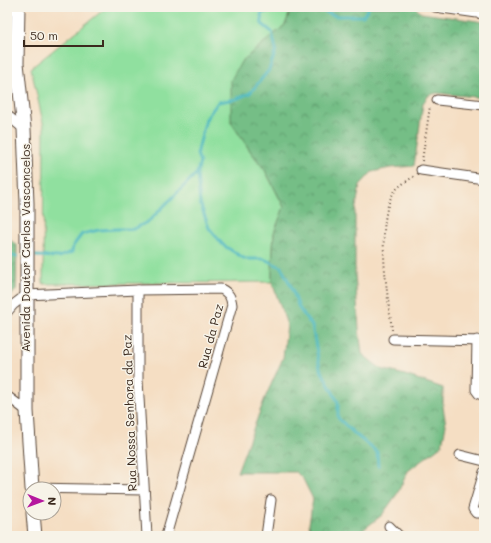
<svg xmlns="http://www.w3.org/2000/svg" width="491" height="543" font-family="Mali,sans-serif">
<defs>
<pattern id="forest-crowns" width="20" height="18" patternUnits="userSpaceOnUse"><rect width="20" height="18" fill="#74be86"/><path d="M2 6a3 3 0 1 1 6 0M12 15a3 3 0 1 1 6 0" fill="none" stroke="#609b6d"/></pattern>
</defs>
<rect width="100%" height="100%" fill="#f7f3e8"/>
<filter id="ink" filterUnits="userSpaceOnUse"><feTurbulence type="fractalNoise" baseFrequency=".025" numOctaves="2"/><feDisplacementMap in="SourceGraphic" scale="8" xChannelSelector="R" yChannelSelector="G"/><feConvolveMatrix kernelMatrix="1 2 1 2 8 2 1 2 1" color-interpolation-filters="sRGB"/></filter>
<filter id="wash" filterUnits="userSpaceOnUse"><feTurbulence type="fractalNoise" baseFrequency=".012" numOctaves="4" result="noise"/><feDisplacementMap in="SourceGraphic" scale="16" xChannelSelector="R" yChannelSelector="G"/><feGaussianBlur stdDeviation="0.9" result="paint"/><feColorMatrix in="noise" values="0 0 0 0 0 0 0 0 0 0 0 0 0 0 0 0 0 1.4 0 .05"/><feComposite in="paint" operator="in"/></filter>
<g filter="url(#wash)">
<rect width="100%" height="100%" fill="#f5dec3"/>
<path fill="#90e09f" stroke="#66855e" d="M107 7H292L285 25 241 62 231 122 251 152 265 170 284 207 274 233 272 266V282L43 284 44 127 31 68Z"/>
<g fill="url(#forest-crowns)" stroke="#587452">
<path d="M292 7H415L421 13 484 22V98L437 93 429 95 423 103 414 166 390 168 372 172 360 185 355 212V275L359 329 362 354 381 369 405 375 443 388V407L446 425 442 445 408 471 397 494 382 515 359 533 358 536H311L309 524 313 499 303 479 296 472H237L265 398 283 358 287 325 272 282V266L274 233 284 207 265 170 251 152 231 122V80L241 62 285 25Z"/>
<path d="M7 238 17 245 16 290 7 300Z"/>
</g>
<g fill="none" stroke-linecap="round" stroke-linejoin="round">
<g stroke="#49b8be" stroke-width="3">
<path d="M313 7 336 16H363L369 7"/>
<path d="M197 174 200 203 209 228 223 245 245 259H264L281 267 291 286 299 308 312 326 320 368 338 402V418L356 435 377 452 378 466"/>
<path d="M7 256H17"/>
<path d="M36 256 59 257 72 252 73 246 82 234 99 230 117 229H134L149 221 197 173 200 162 197 154 206 119 218 102 236 99 250 93 269 70 276 50 272 32 262 24 261 14 277 7"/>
</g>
</g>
</g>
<g filter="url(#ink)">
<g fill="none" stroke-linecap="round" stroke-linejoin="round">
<g stroke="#574537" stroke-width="11">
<g id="street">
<path d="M435 7 484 14"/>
<path d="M7 85 16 65"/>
<path d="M437 100 484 105"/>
<path d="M7 115 24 129"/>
<path d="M421 170 484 179"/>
<path d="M138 290V380L147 536"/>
<path d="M7 312 13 305 26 295 138 290 221 289C229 293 231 297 232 305L166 536"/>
<path d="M393 339 484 341"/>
<path d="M477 340 476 390 479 394 484 395"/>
<path d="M7 396 27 411"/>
<path d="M460 455 484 461"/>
<path d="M484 472 473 509 476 513H484"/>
<path d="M31 488 143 490"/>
<path d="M389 526 399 536"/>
<path d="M266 536 271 500"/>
</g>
</g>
<g stroke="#574537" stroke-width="15">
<g id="secondary">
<path d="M18 7 17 63 24 129 27 203V411L32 489"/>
<path d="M33 513 35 536"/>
</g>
</g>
<g stroke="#574537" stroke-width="2" stroke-dasharray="1 3" stroke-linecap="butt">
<path d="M422 161 430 106"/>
<path d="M392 330C388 297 374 218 395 191 399 185 408 181 414 176"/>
</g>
<use href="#street" stroke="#fff" stroke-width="9"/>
<use href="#secondary" stroke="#fff" stroke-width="13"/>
</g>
</g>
<g text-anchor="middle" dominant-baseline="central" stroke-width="3" stroke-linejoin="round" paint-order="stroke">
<g font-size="12" fill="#3b2a1e" stroke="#f7f3e8">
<text transform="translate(25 248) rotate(-90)">Avenida Doutor Carlos Vasconcelos</text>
<text transform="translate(210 336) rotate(-75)">Rua da Paz</text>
<text transform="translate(129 413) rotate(-92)">Rua Nossa Senhora da Paz</text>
</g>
</g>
<rect width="491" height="543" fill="none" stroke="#f7f3e8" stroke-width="24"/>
<g transform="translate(42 501) rotate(91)"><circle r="19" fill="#f7f3e8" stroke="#aca397"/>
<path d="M0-3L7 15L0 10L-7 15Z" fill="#b5179e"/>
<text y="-6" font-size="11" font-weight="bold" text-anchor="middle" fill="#3b2a1e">N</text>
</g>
<path d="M24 40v6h79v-6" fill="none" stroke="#3b2a1e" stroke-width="2"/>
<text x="30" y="40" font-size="12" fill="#3b2a1e" stroke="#f7f3e8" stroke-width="3" paint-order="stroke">50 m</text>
</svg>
